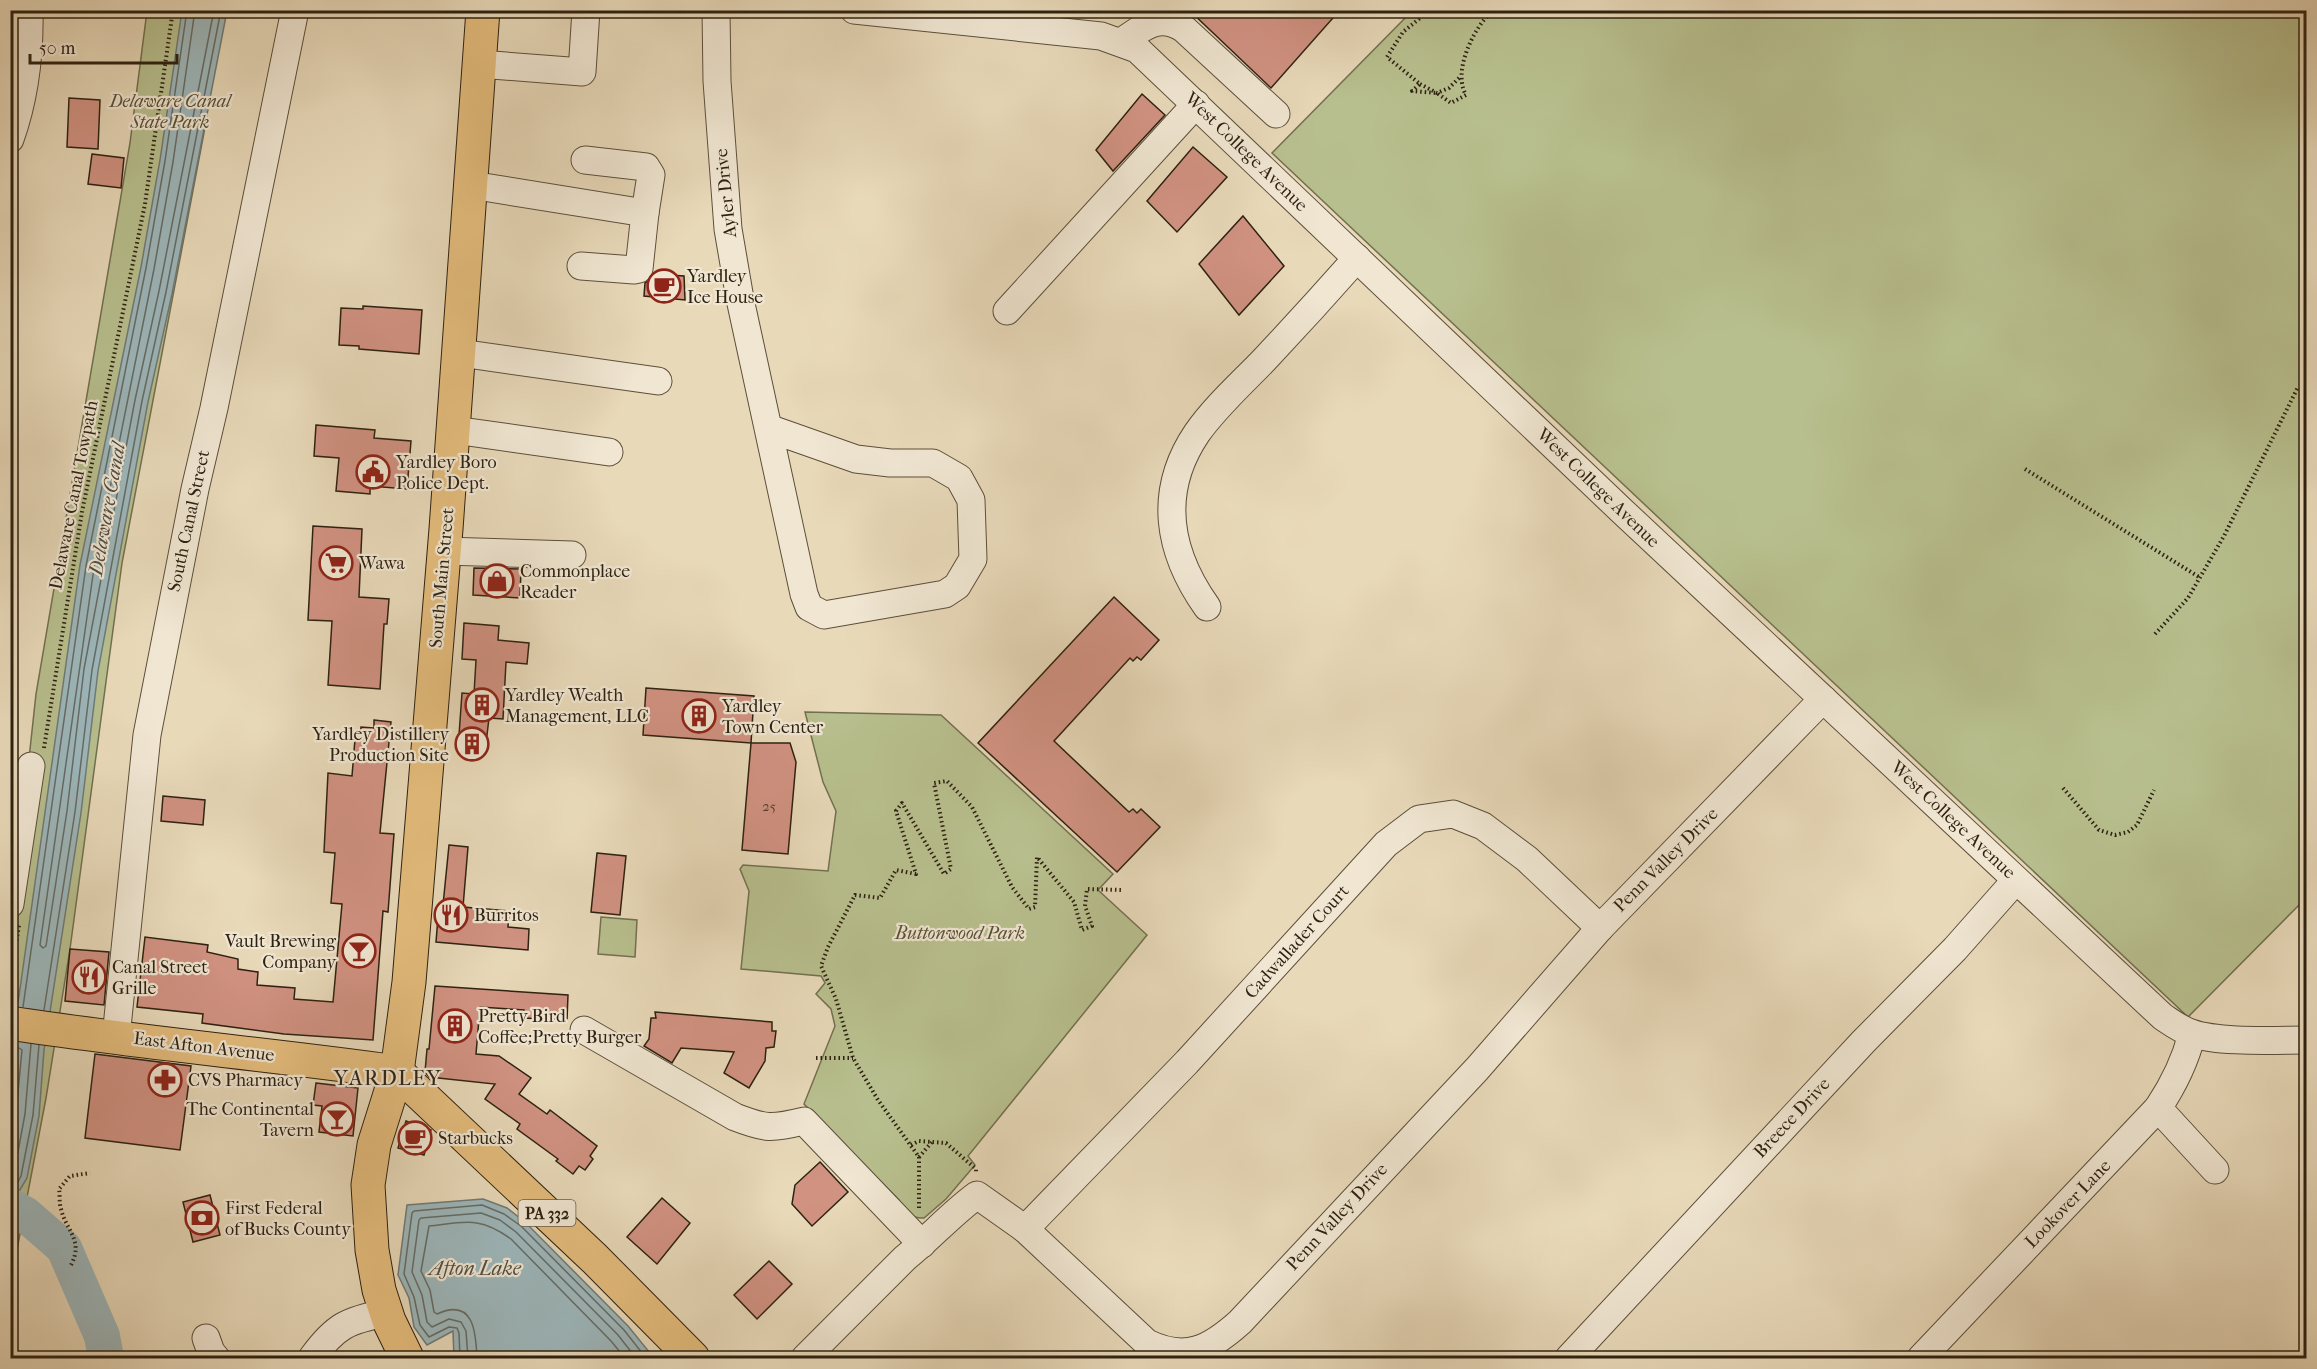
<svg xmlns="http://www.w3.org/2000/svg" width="2317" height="1369" font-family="'IM FELL French Canon',serif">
<rect width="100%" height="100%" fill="#e8d9b9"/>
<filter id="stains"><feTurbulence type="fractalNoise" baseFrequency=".00333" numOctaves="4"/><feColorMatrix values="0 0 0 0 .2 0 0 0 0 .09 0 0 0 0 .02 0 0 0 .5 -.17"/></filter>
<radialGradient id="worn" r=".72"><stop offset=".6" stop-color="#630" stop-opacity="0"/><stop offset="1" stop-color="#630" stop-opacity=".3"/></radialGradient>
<g fill="#b8bf8e" stroke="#727050" stroke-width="1.5">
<path d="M147 11H215L207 117 122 563 70 949 46 1098 11 1281 10 934 36 694 130 143Z"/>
<path d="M1412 11H2306V898L2188 1017 1272 153Z"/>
<path d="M805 712 941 715 1113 874 1098 890 1147 935 968 1156 975 1165 946 1199 924 1218C911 1219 904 1211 899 1200L804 1104 835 1026 831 1009 816 994 825 983 821 976 741 969 749 891 740 869 743 865 828 871 836 811 823 782Z"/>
<path d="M601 917 637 920 635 957 598 954Z"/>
</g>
<g fill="#9db7bb" stroke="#707b77" stroke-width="1.5">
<path d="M182 11H227L172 294 148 402 98 671 81 813 44 1050 39 1116 27 1178 18 1193 15 1220 11 1219V1040L19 996 80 565 141 267 160 160Z"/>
<path d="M483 1199 507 1208 525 1222 628 1326 654 1358H454L453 1331 427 1345 414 1327 409 1298 398 1275 407 1205Z"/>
</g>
<path fill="#e8d9b9" d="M11 1191 21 1194 17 1222 11 1219Z"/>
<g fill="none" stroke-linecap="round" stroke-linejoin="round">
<g stroke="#656c66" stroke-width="1.5">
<path d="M195 10 173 162 154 269 94 568 40 945 43 948 46 946 67 811 84 669 135 400 159 291 214 10"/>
<path d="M23 1007 86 566 146 268 165 161 187 10"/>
<path d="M44 1010 75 812 92 670 142 401 166 292 221 10"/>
<path d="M10 1048H19L22 1050 16 1113 10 1142"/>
<path d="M10 1179 14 1173 25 1114 31 1044"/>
<path d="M10 1206 13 1192 21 1176 33 1115 39 1045"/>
<path d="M460 1358 459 1333 457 1328 449 1327 429 1337 420 1325 414 1297 404 1274 412 1213 414 1211 482 1205 504 1214 521 1226 624 1330 646 1358"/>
<path d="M468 1358 466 1331 461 1322 449 1319 432 1327 427 1322 422 1295 412 1272 419 1220 421 1218 481 1213 500 1220 516 1232 618 1335 636 1358"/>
<path d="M477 1358C476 1333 474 1297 437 1314L434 1312 430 1290 421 1271 429 1226C465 1222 480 1216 511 1239L611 1341 625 1358"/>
</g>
<path stroke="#9db7bb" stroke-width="36" d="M10 1206 26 1215 64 1248 102 1336 106 1358"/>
</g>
<g fill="#d19282" stroke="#2d2111" stroke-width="1.5">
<path d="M1189 10H1340L1271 88Z"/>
<path d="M1142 94 1165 115 1113 171 1096 150Z"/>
<path d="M69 98 100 100 98 149 67 147Z"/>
<path d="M1193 147 1227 177 1177 232 1147 201Z"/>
<path d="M92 154 124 158 121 188 88 184Z"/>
<path d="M1243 216 1284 266 1239 315 1199 264Z"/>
<path d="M653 274 684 276 685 300 644 296 645 283 650 280Z"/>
<path d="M363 306 422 310 419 354 359 349V346L339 345 341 308 363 309Z"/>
<path d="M316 425 375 430 374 438 411 441 407 489 370 486V494L336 491 339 458 314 456Z"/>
<path d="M313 526 362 529 359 597 389 599 387 624H384L380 689 328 685 332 621 308 620Z"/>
<path d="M474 568 521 569 520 598 473 595Z"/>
<path d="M1114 597 1159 640 1141 660 1137 657 1133 661 1130 658 1054 741 1129 812 1133 809 1137 813 1141 809 1160 827 1117 872 978 743Z"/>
<path d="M464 623 499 626 498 640 529 643 527 664 506 662 503 719 489 718 485 752 458 749 462 693 474 694 476 660 462 659Z"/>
<path d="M646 688 754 696 751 743 643 735Z"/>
<path d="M374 720 391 722 380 833 394 834 388 912 383 911 373 1040 284 1034 202 1023 203 1014 137 1007 145 937 208 945 207 952 238 959V969L258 972 257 985 295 988 294 999 333 1002 342 904 331 903 335 853 324 852 328 773 352 776 355 739H360L361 727 374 728Z"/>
<path d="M751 743H790L796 762 788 854 742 850Z"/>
<path d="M163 796 205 800 203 825 161 821Z"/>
<path d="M449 845 468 847 463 907 509 911 508 927 529 929 528 950 436 942 439 905H443Z"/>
<path d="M597 853 626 856 620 915 591 912Z"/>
<path d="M70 949 109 952 104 1005 65 1001Z"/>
<path d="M435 986 568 995 567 1020 523 1018 524 1010 480 1007 476 1054 499 1056 531 1078 519 1094 547 1114 550 1110 597 1146 590 1156 593 1159 585 1170 579 1166 573 1174 556 1161 558 1159 517 1129 520 1124 485 1099 495 1084 429 1077 425 1072 427 1049H429Z"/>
<path d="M655 1012 772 1022V1031H776L774 1047 766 1048 765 1061 749 1088 724 1073 734 1052 681 1048 672 1063 644 1046 649 1039 651 1018H656Z"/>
<path d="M95 1054 191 1066 180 1150 85 1138Z"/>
<path d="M316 1083 358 1088 353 1136 319 1132 322 1106 313 1105Z"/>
<path d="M406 1121 431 1130 424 1155 398 1148Z"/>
<path d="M820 1162 848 1192 812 1226 792 1204 795 1185Z"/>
<path d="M210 1195 220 1235 193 1242 183 1202Z"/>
<path d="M662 1198 690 1223 657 1264 627 1237Z"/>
<path d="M769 1261 792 1284 757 1319 734 1295Z"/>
</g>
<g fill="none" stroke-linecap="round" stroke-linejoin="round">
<g stroke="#5c4f3b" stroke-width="29">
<g id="minor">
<path d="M716 10 717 81 728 229 740 299 804 594 809 607 824 615 945 594 957 586 973 559 971 500 959 478 933 463H890L856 459 768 428"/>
<path d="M854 10 1101 36 1137 49 1622 511 2163 1017C2172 1023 2180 1029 2191 1033 2218 1043 2276 1040 2306 1040"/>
<path d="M1121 42C1143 28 1158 12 1184 29L1276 114"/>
<path d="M479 64 582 72 586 10"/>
<path d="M10 139C25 97 30 55 29 10"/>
<path d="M585 160 646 167 651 175 645 213"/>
<path d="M471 185 645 213 639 269 634 270 581 266"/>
<path d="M1007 311 1196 104"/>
<path d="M460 353 658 381"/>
<path d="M454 430 609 452"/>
<path d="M444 551 572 555"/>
<path d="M1207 607C1168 552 1157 492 1197 433 1216 406 1242 383 1265 359 1296 326 1327 292 1357 258"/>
<path d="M10 904 31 766"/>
<path d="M584 1030 735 1117C766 1129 771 1129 804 1121L922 1244"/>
<path d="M116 1037 147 735 195 489 214 408 295 10"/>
<path d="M2158 1108 2215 1170"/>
<path d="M1025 1229 1187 1062 1386 844 1419 819 1453 814 1483 826 1527 859 1600 928"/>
<path d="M206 1338 211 1352 216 1358"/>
<path d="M312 1358C335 1326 348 1320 386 1313"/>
<path d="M805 1358 905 1258C930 1238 951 1214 977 1195L1025 1229 1147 1343C1186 1362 1210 1349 1240 1322L1477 1069 1600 928 1823 699"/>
<path d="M1569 1358 1864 1041 1955 949 2016 880"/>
<path d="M1921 1358 2158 1108C2174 1084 2185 1062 2192 1034"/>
</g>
</g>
<g stroke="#2d2111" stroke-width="35">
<g id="major">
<path d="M10 1023C139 1043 269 1054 397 1072"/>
<path d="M397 1072 595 1259 693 1358"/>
<path d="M407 1358 389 1321 379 1290 372 1250 368 1185 374 1145 397 1072 409 982 446 529 483 10"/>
</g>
</g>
<g stroke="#2d2111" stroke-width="4" stroke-dasharray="1.5 3" stroke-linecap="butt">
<path d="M1430 10 1403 32 1387 57 1420 84 1412 91 1437 93 1451 103 1466 95C1452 71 1474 27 1493 10"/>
<path d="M1420 84 1437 93 1449 88 1461 76"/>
<path d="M2025 469 2199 577"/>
<path d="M2155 634 2188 598 2224 536 2298 387"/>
<path d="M44 748 82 512 145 204 173 10"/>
<path d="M2063 788 2099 830 2115 835 2128 832 2137 825 2154 790"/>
<path d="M10 985 19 925"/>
<path d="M816 1058H853"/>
<path d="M911 1145 919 1141 946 1143 976 1169V1174"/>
<path d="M919 1157 932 1142"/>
<path d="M919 1208V1157L878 1100 853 1058 836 999 821 966 828 947 855 895 880 898 896 870 916 874 896 811 902 803 944 874 951 869 934 783 947 781 972 807 1012 887 1029 909 1035 907 1037 857 1074 902 1082 930 1092 926 1085 906 1087 889 1121 890"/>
<path d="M71 1265C84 1240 66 1231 61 1209 59 1203 60 1195 59 1189L70 1176 90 1173"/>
</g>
<use href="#minor" stroke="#f0e6d2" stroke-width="27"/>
<use href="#major" stroke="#e4bc7c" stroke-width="33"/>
</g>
<defs>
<g id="cafe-ring" transform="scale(1.725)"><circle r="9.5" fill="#f0e6d2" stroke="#8f2418" stroke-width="1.5"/><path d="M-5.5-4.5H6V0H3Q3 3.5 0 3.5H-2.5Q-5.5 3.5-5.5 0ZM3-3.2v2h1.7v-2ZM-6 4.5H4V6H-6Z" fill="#8f2418"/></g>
<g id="civic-ring" transform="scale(1.725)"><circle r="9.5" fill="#f0e6d2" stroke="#8f2418" stroke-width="1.5"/><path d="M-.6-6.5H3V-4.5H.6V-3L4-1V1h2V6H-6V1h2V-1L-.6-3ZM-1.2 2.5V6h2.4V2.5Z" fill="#8f2418"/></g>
<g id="supermarket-ring" transform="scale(1.725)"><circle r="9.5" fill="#f0e6d2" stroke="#8f2418" stroke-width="1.5"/><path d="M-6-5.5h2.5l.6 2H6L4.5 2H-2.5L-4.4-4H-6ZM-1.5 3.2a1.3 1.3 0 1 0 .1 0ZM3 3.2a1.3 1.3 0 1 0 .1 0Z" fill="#8f2418"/></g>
<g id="shop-ring" transform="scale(1.725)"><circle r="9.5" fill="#f0e6d2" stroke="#8f2418" stroke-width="1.5"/><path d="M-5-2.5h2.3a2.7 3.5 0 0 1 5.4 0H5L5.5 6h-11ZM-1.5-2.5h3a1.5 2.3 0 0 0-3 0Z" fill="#8f2418"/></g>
<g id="building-ring" transform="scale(1.725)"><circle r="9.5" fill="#f0e6d2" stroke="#8f2418" stroke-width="1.5"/><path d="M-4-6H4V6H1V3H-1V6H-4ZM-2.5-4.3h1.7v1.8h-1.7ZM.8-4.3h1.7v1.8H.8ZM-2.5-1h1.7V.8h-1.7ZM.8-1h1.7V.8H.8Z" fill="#8f2418"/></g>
<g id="restaurant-ring" transform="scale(1.725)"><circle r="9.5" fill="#f0e6d2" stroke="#8f2418" stroke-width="1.5"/><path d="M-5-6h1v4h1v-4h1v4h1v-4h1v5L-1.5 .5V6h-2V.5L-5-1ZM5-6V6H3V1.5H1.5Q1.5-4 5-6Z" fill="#8f2418"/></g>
<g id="bar-ring" transform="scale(1.725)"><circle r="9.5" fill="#f0e6d2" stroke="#8f2418" stroke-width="1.5"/><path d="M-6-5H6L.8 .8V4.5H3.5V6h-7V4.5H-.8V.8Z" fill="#8f2418"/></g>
<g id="pharmacy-ring" transform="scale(1.725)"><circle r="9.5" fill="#f0e6d2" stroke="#8f2418" stroke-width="1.5"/><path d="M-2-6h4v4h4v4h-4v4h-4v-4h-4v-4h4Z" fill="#8f2418"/></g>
<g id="bank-ring" transform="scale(1.725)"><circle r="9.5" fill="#f0e6d2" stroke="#8f2418" stroke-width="1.5"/><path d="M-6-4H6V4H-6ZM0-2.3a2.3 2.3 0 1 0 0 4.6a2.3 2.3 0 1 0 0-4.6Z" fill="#8f2418"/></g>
</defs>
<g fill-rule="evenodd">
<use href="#cafe-ring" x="664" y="286"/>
<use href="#civic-ring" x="373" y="472"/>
<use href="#supermarket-ring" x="336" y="563"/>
<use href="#shop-ring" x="497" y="581"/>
<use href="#building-ring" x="482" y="705"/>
<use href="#building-ring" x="699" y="716"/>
<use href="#building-ring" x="472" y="744"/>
<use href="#restaurant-ring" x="451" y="915"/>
<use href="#bar-ring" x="359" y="951"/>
<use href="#restaurant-ring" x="89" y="977"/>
<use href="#building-ring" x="455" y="1026"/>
<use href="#pharmacy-ring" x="165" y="1080"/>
<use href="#bar-ring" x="337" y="1119"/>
<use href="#cafe-ring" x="415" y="1138"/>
<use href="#bank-ring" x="202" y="1218"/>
</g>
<g text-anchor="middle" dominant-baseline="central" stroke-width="4.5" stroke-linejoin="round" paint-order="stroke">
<g font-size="15" fill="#563d2d">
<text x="769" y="806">25</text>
</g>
<rect fill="#f0e6d2" stroke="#685c4b" stroke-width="1.5" x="518.5" y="1200" width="57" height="26" rx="4.5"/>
<g font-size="16" font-weight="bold" fill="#2d2111">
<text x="547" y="1213">PA 332</text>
</g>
<g font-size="18" font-style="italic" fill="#575036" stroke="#f0e6d2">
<text x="170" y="101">Delaware Canal<tspan x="170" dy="21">State Park</tspan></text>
<text x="960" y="933">Buttonwood Park</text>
</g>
<g font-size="18" fill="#2d2111" stroke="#f0e6d2">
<text transform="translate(1246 152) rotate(44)">West College Avenue</text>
<text transform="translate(726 193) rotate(-96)">Ayler Drive</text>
<text transform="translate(1598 488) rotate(44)">West College Avenue</text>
<text transform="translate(74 495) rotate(-79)">Delaware Canal Towpath</text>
<text transform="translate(189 521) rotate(-78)">South Canal Street</text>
<text transform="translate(442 578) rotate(-85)">South Main Street</text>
<text transform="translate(1953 820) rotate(43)">West College Avenue</text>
<text transform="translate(1666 860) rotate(-45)">Penn Valley Drive</text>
<text transform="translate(1297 942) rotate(-48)">Cadwallader Court</text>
<text transform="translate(204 1047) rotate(7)">East Afton Avenue</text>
<text transform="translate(1792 1118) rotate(-47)">Breece Drive</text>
<text transform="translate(2068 1204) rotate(-46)">Lookover Lane</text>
<text transform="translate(1337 1217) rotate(-47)">Penn Valley Drive</text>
</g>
<g font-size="18" fill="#2d2111" stroke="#f0e6d2" text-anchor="start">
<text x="687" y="276">Yardley<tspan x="687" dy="21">Ice House</tspan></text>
<text x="396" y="462">Yardley Boro<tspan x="396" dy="21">Police Dept.</tspan></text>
<text x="359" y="563">Wawa</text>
<text x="520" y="571">Commonplace<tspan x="520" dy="21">Reader</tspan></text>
<text x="505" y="695">Yardley Wealth<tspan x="505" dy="21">Management, LLC</tspan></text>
<text x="722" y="706">Yardley<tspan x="722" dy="21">Town Center</tspan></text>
<text x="449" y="734" text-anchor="end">Yardley Distillery<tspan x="449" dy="21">Production Site</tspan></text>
<text x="474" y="915">Burritos</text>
<text x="336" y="941" text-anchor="end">Vault Brewing<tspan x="336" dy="21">Company</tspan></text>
<text x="112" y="967">Canal Street<tspan x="112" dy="21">Grille</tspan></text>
<text x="478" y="1016">Pretty Bird<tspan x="478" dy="21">Coffee;Pretty Burger</tspan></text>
<text x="188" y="1080">CVS Pharmacy</text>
<text x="314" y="1109" text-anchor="end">The Continental<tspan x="314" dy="21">Tavern</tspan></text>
<text x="438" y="1138">Starbucks</text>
<text x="225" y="1208">First Federal<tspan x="225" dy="21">of Bucks County</tspan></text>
</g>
<g font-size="20" font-style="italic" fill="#4f4e44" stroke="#f0e6d2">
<text transform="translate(107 509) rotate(-80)">Delaware Canal</text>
<text x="475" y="1268">Afton Lake</text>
</g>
<g font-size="21" letter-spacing="1.5" fill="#2d2111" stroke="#f0e6d2">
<text x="388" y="1078">YARDLEY</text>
</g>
</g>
<rect width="2317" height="1369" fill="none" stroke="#e8d9b9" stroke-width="36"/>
<rect x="12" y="12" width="2293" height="1345" fill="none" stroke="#2d2111" stroke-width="3"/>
<rect x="18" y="18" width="2281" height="1333" fill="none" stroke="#2d2111" stroke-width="1.5"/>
<path d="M30 54v9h147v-9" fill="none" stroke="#2d2111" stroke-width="3"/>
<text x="39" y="54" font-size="18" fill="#2d2111" stroke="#f0e6d2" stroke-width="4.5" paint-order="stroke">50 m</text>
<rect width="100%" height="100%" filter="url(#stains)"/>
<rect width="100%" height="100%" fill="url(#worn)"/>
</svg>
